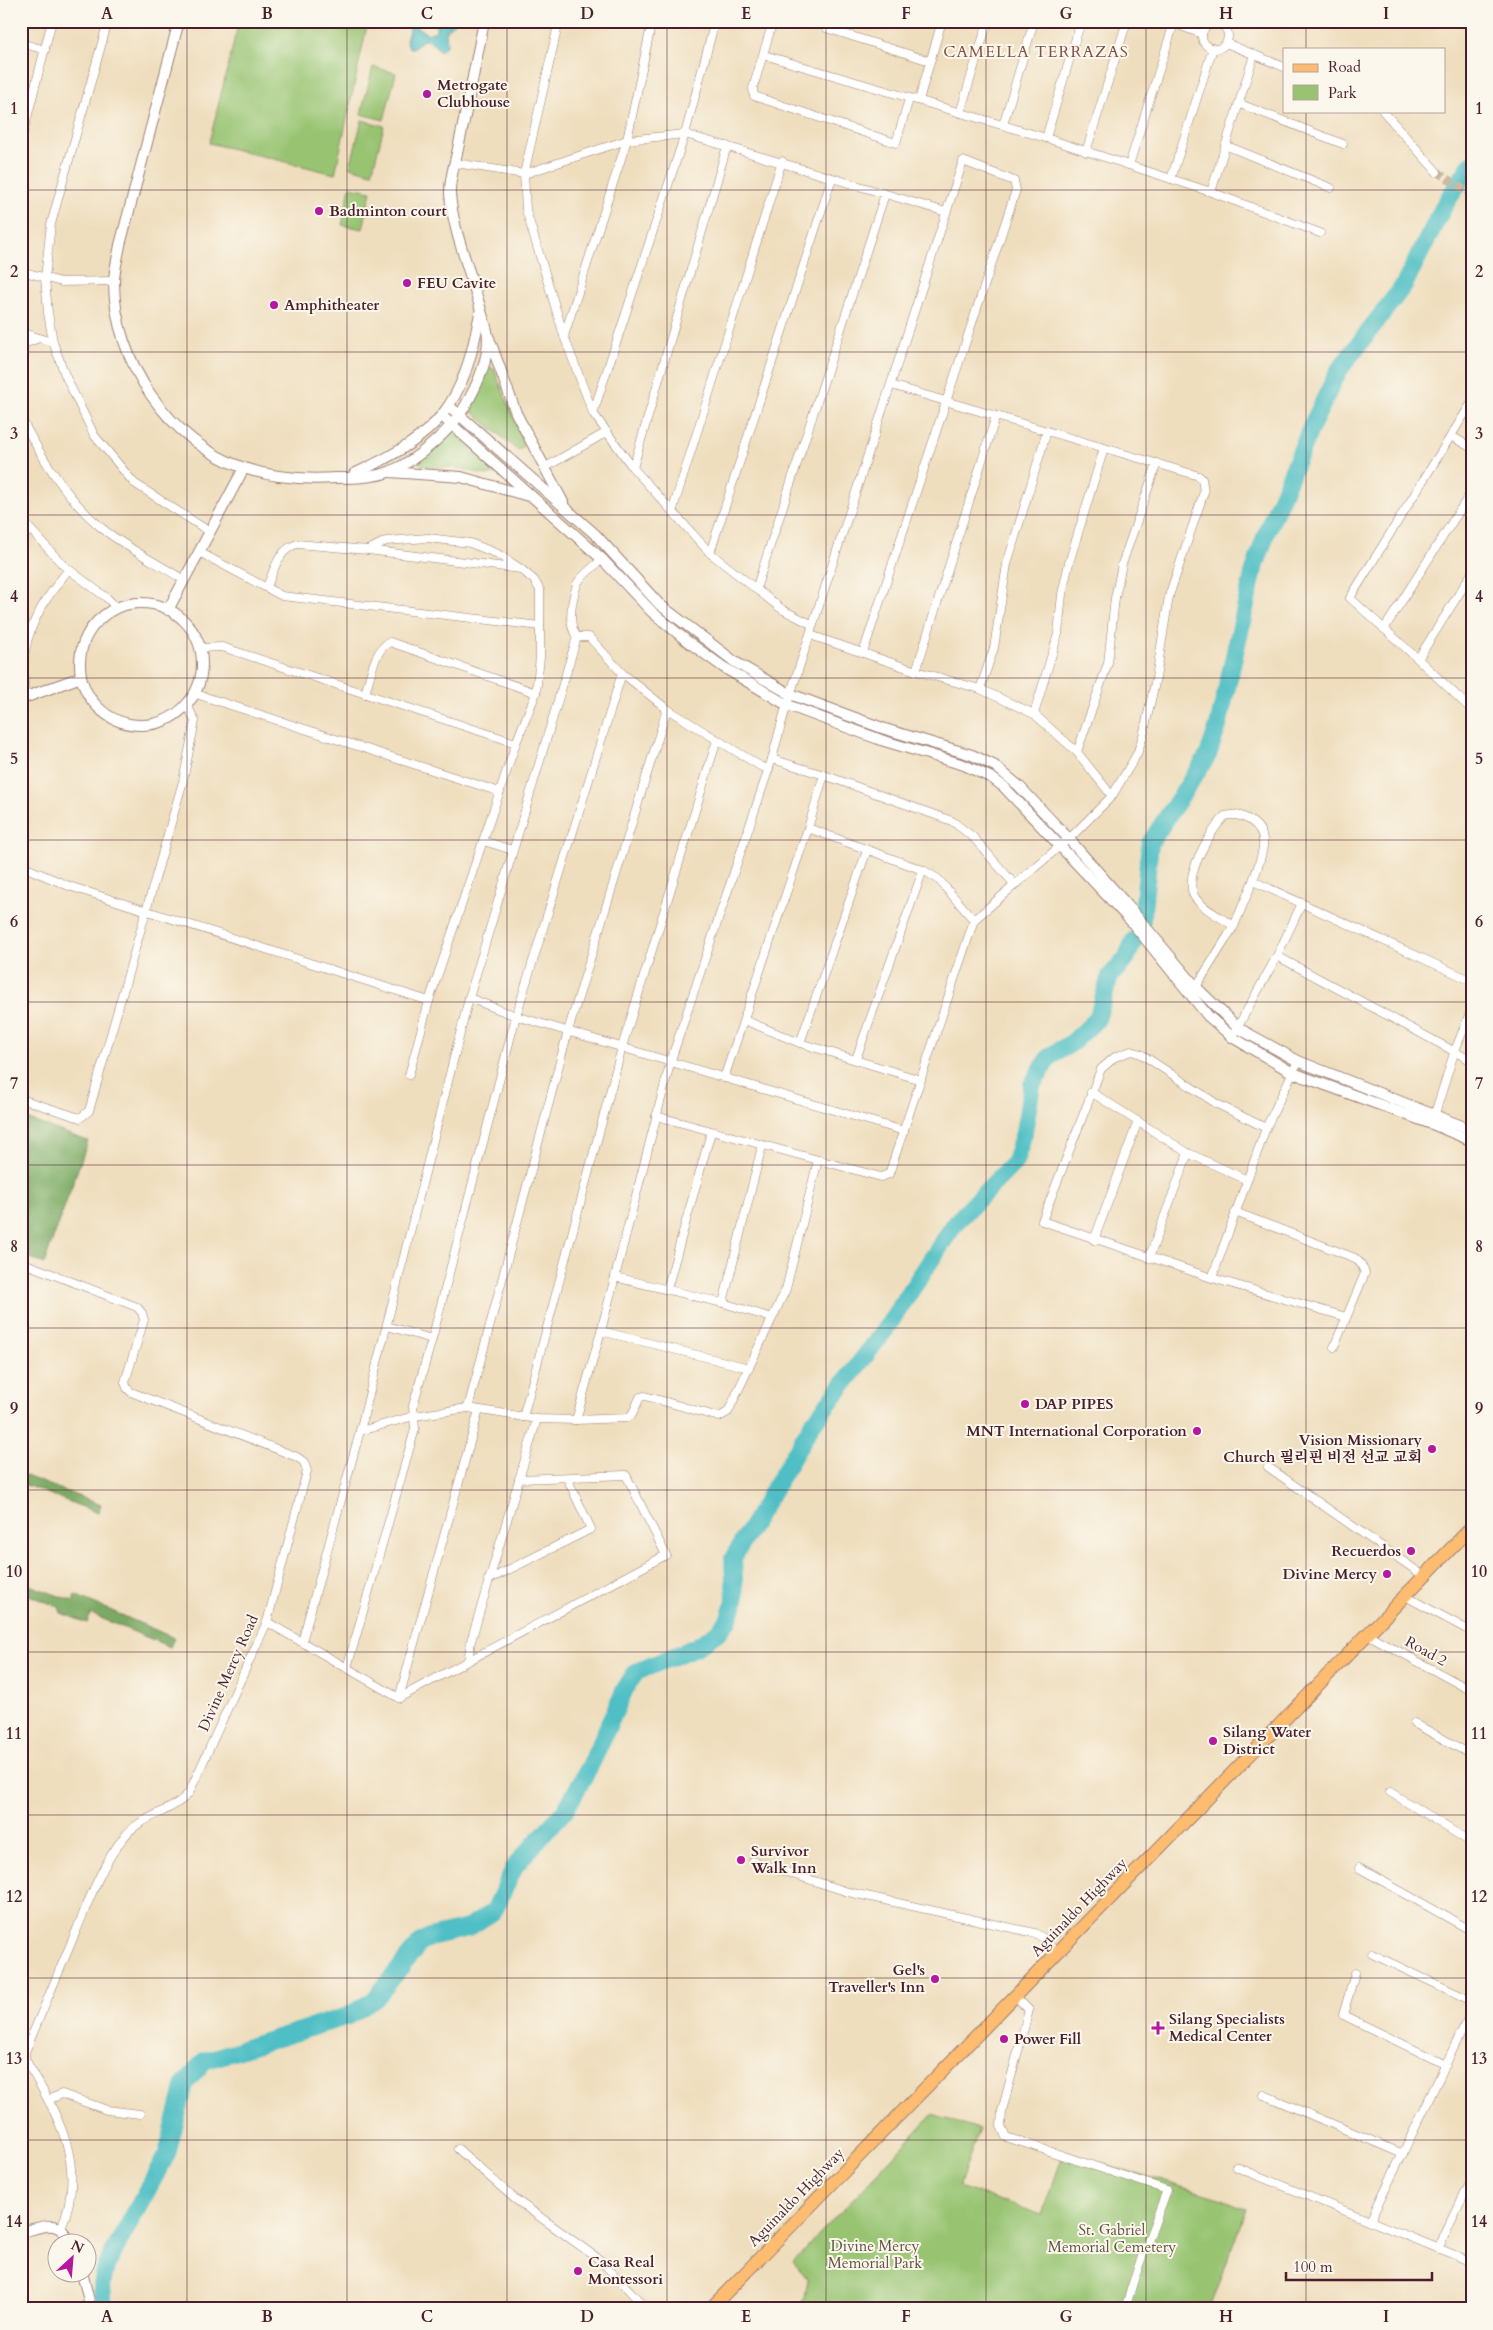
<svg xmlns="http://www.w3.org/2000/svg" width="1493" height="2330" font-family="Cardo,'Noto Serif KR',serif">
<rect width="100%" height="100%" fill="#fbf7ec"/>
<filter id="ink" filterUnits="userSpaceOnUse"><feTurbulence type="fractalNoise" baseFrequency=".02" numOctaves="2"/><feDisplacementMap in="SourceGraphic" scale="10" xChannelSelector="R" yChannelSelector="G"/><feConvolveMatrix kernelMatrix="1 2 1 2 8 2 1 2 1" color-interpolation-filters="sRGB"/></filter>
<filter id="wash" filterUnits="userSpaceOnUse"><feTurbulence type="fractalNoise" baseFrequency=".0096" numOctaves="4" result="noise"/><feDisplacementMap in="SourceGraphic" scale="20" xChannelSelector="R" yChannelSelector="G"/><feGaussianBlur stdDeviation="1.12" result="paint"/><feColorMatrix in="noise" values="0 0 0 0 0 0 0 0 0 0 0 0 0 0 0 0 0 1.4 0 .05"/><feComposite in="paint" operator="in"/></filter>
<g filter="url(#wash)">
<rect width="100%" height="100%" fill="#efdebe"/>
<g fill="#98c472" stroke="#71724e">
<path d="M239 21H368L335 174 209 143Z"/>
<path d="M373 67 396 73 384 120 361 114Z"/>
<path d="M362 120 384 126 372 173 350 167Z"/>
<path d="M350 187 371 191 363 229 342 225Z"/>
<path d="M487 366 494 369 522 439 523 448 517 450 468 408Z"/>
<path d="M456 430 498 468 496 474C484 478 470 469 457 468 445 466 432 469 421 465L420 458Z"/>
<path d="M932 2115 979 2129 959 2187 1042 2215 1064 2152 1223 2199 1246 2209 1210 2309H795L805 2298 808 2279 793 2262Z"/>
</g>
<g fill="#7aaa64" stroke="#626448">
<path d="M21 1117 88 1141 44 1264 21 1254Z"/>
<path d="M21 1474 101 1505 98 1513 21 1483Z"/>
<path d="M21 1582 73 1601 75 1595 174 1638 170 1647 91 1614 87 1623 61 1613 59 1607 21 1592Z"/>
</g>
<path fill="#50bfc5" stroke="#4d6f78" d="M436 21H457L446 30 447 45 441 51 428 40H423L414 48H409L406 39 411 26 414 25 427 34 436 31Z"/>
<g fill="none" stroke-linecap="round" stroke-linejoin="round">
<g stroke="#50bfc5" stroke-width="18">
<path d="M1142 920 1150 843 1208 755 1218 726 1253 574 1267 531 1313 423 1339 370 1404 285 1445 204 1472 163"/>
<path d="M104 2309 102 2285 106 2266 167 2154 185 2084 204 2061 348 2016 375 1999 420 1943 430 1937 468 1928 494 1911 515 1866 566 1809 591 1764 625 1689 636 1672 696 1647 718 1632 728 1621 735 1601 733 1558 811 1426 885 1330 956 1222 1015 1162 1024 1132 1032 1085 1049 1057 1073 1042 1097 1019 1110 976 1126 959 1134 940"/>
</g>
</g>
</g>
<g filter="url(#ink)">
<g fill="none" stroke-linecap="round" stroke-linejoin="round">
<path stroke="#ceb8a1" stroke-width="8" stroke-dasharray="8 4" stroke-linecap="butt" d="M1437 172 1472 195"/>
<g stroke="#9c7e74" stroke-width="9">
<g id="minor">
<path d="M108 21 51 224 45 278 48 313 53 342 65 375 94 435 134 483 210 532"/>
<path d="M559 21 524 174 526 210 564 336 593 413 633 468 710 553 783 610 813 625"/>
<path d="M773 21 753 88 754 96 896 143 909 99"/>
<path d="M820 21 826 28 930 61"/>
<path d="M1168 21 1202 34"/>
<circle cx="1215" cy="36" r="13"/>
<path d="M21 43 45 50"/>
<path d="M1226 43 1284 67"/>
<path d="M764 55 1046 138 1211 192 1320 233"/>
<path d="M919 100 942 21"/>
<path d="M1240 104 1343 144"/>
<path d="M1383 111 1437 172"/>
<path d="M960 113 988 21"/>
<path d="M1003 125 1034 21"/>
<path d="M1046 138 1081 21"/>
<path d="M21 141 52 21"/>
<path d="M1227 146 1331 188"/>
<path d="M1086 152 1127 21"/>
<path d="M456 163 524 174 627 140 685 134 946 212"/>
<path d="M1129 165 1174 23"/>
<path d="M1171 179 1213 48"/>
<path d="M1211 192 1254 55"/>
<path d="M21 271 61 282 114 281"/>
<path d="M21 332 39 338"/>
<path d="M564 336 627 140 652 21"/>
<path d="M21 345 39 338 53 342"/>
<path d="M1472 402 1350 598 1418 659 1472 710"/>
<path d="M593 413 685 134 715 21"/>
<path d="M21 418C42 458 67 500 103 529 127 548 157 563 184 580"/>
<path d="M1451 436 1472 448"/>
<path d="M544 468 607 432"/>
<path d="M633 468 727 146"/>
<path d="M672 512 782 161"/>
<path d="M21 519 63 565 107 598 117 608"/>
<path d="M21 540 29 530"/>
<path d="M199 552 282 596 540 626"/>
<path d="M710 553 832 178"/>
<path d="M267 587C274 570 278 550 297 544L368 550"/>
<path d="M756 589 885 194"/>
<path d="M1384 629 1472 491"/>
<path d="M810 635 916 671 980 689 1034 714 1077 752 1112 796"/>
<path d="M577 637H589L622 673 667 709 760 766 769 769"/>
<path d="M577 637C567 624 572 600 577 584 579 578 596 565 602 559"/>
<path d="M200 648 222 647 516 743"/>
<path d="M1418 659 1472 573"/>
<path d="M916 671 996 416"/>
<path d="M980 689 994 648 1007 564 1047 431"/>
<path d="M196 694 500 792"/>
<path d="M365 694C370 678 374 649 390 642L536 693"/>
<path d="M25 698C24 683 22 666 25 651 31 618 49 594 69 569"/>
<path d="M1034 714 1058 634 1062 594 1069 563 1104 448"/>
<path d="M1077 752 1108 663 1115 598 1122 564 1157 463"/>
<path d="M772 759 824 775 952 821 973 837 1015 885"/>
<path d="M808 828 923 870 938 879 974 920"/>
<path d="M484 841 512 850"/>
<path d="M21 863 31 870 69 886 429 1001"/>
<path d="M1234 926C1222 918 1201 908 1194 896 1183 875 1211 831 1225 816 1235 814 1242 815 1251 821 1273 836 1260 859 1253 881"/>
<path d="M1277 956 1472 1061"/>
<path d="M1194 990 1234 926 1253 881 1472 981"/>
<path d="M469 998 516 1016 904 1131"/>
<path d="M744 1020 800 1043 921 1080"/>
<path d="M1235 1032 1277 956 1302 903"/>
<path d="M800 1043 867 850"/>
<path d="M856 1059 923 870"/>
<path d="M409 1075 429 1001 516 743 536 693 540 657V590L534 580 521 569 498 554 470 543 428 538 386 541 368 550 521 569"/>
<path d="M724 1078 808 828 824 775"/>
<path d="M1091 1092 1188 1153 1247 1180"/>
<path d="M21 1099 80 1118 89 1111 183 781 195 721 187 705"/>
<path d="M656 1116 881 1177 889 1174 974 920 1074 834 1112 796 1137 754 1143 736 1156 678 1169 596 1204 492 1202 479 1199 476 891 385"/>
<path d="M1433 1120 1454 1053 1472 1008"/>
<path d="M1266 1128 1217 1104 1141 1054 1131 1051 1115 1057 1101 1069 1042 1221 1212 1278 1346 1317"/>
<path d="M1235 1212 1355 1258 1361 1264 1365 1273 1334 1347"/>
<path d="M1094 1240 1138 1121"/>
<path d="M1149 1258 1188 1153"/>
<path d="M21 1262 137 1307 142 1313 144 1320 125 1382 127 1388 131 1392 297 1457 304 1462 307 1471 267 1622 189 1793C171 1813 142 1815 124 1837 102 1864 90 1898 77 1929 60 1970 42 2011 25 2052V2059C56 2113 89 2163 61 2228"/>
<path d="M615 1277 723 1303 772 1318"/>
<path d="M1212 1278 1266 1128 1298 1061"/>
<path d="M667 1289 711 1132"/>
<path d="M723 1303 762 1146"/>
<path d="M387 1326 432 1339"/>
<path d="M601 1331 749 1368"/>
<path d="M468 1408 568 1031 667 709"/>
<path d="M523 1417 622 1047 717 740"/>
<path d="M576 1420 601 1331 671 1060 772 759 784 714 963 161 1014 181 1016 190 863 653"/>
<path d="M360 1431 414 1416 468 1408 537 1419 576 1420 626 1418 632 1415 640 1397 645 1396 719 1417 728 1412 786 1289 818 1160"/>
<path d="M1268 1467 1424 1576"/>
<path d="M488 1580 591 1529 567 1478"/>
<path d="M1405 1596 1472 1632"/>
<path d="M267 1622 399 1698"/>
<path d="M1367 1634 1472 1691"/>
<path d="M302 1642 360 1431 469 998 577 637"/>
<path d="M468 1661 471 1641 537 1419"/>
<path d="M347 1668 415 1429 413 1406 432 1339 516 1016 622 673"/>
<path d="M399 1698 666 1555 626 1475 519 1479"/>
<path d="M399 1698 479 1410"/>
<path d="M1414 1723 1472 1755"/>
<path d="M1390 1792 1472 1843"/>
<path d="M753 1861 848 1892 1035 1933 1045 1939 1056 1953"/>
<path d="M1359 1868 1472 1931"/>
<path d="M1372 1954 1472 2001"/>
<path d="M1355 1973 1343 2015 1446 2065"/>
<path d="M1015 1996 1029 2010 1002 2111 1001 2126 1006 2137 1167 2190 1136 2273 1125 2309"/>
<path d="M1264 2095 1403 2154"/>
<path d="M48 2100 62 2094 107 2110 140 2114"/>
<path d="M458 2149 515 2199 600 2260 647 2309"/>
<path d="M1236 2167 1472 2262"/>
<path d="M1370 2221 1472 2010"/>
<path d="M1438 2249 1472 2178"/>
</g>
</g>
<g stroke="#9c7e74" stroke-width="12">
<g id="tertiary">
<path d="M179 21 120 245C118 257 114 270 114 282 114 361 169 442 244 468 274 478 305 480 336 478 353 478 375 478 391 471 416 461 451 430 464 408 476 388 488 362 488 338 488 328 482 317 480 307 470 270 453 232 450 194 449 179 456 160 459 144 468 103 476 62 484 21"/>
<path d="M489 338 516 413 563 502"/>
<path d="M449 406 596 535 659 604 735 662 790 694 885 729 972 755 995 766 1019 786 1068 838 1128 906 1196 987 1238 1028 1298 1061 1472 1130"/>
<path d="M442 416 602 559 652 612 687 641 723 667 787 705 881 740 964 765 992 778 1004 787 1130 920 1208 1016 1232 1037 1293 1073 1432 1124 1472 1141"/>
<path d="M390 472 461 477 532 497"/>
<path d="M354 474C440 434 463 407 480 313"/>
<circle cx="141" cy="664" r="61"/>
<path d="M168 610 244 468"/>
<path d="M21 699 81 677"/>
<path d="M21 2232C44 2227 58 2217 70 2242"/>
<path d="M82 2272 89 2301V2309"/>
</g>
</g>
<g stroke="#9c7e74" stroke-width="14">
<path id="primary" d="M710 2309 1472 1527"/>
</g>
<use href="#minor" stroke="#fff" stroke-width="8"/>
<use href="#tertiary" stroke="#fff" stroke-width="10"/>
<use href="#primary" stroke="#fdbc70" stroke-width="12"/>
</g>
</g>
<path fill="none" stroke="#4a1f2b" stroke-width="1" stroke-opacity="0.55" d="M187 21V2309M347 21V2309M507 21V2309M667 21V2309M826 21V2309M986 21V2309M1146 21V2309M1306 21V49M1306 111V2309M21 190H1472M21 352H1472M21 515H1472M21 678H1472M21 840H1472M21 1002H1472M21 1165H1472M21 1328H1472M21 1490H1472M21 1652H1472M21 1815H1472M21 1978H1472M21 2140H1472"/>
<g fill="#b5179e" stroke="#fbf7ec" stroke-width="2">
<circle cx="427" cy="94" r="5"/>
<circle cx="319" cy="211" r="5"/>
<circle cx="407" cy="283" r="5"/>
<circle cx="274" cy="305" r="5"/>
<circle cx="1025" cy="1404" r="5"/>
<circle cx="1197" cy="1431" r="5"/>
<circle cx="1432" cy="1449" r="5"/>
<circle cx="1411" cy="1551" r="5"/>
<circle cx="1387" cy="1574" r="5"/>
<circle cx="1213" cy="1741" r="5"/>
<circle cx="741" cy="1860" r="5"/>
<circle cx="935" cy="1979" r="5"/>
<path d="M1155.5 2020.5h5v5h5v5h-5v5h-5v-5h-5v-5h5z"/>
<circle cx="1004" cy="2039" r="5"/>
<circle cx="578" cy="2271" r="5"/>
</g>
<g text-anchor="middle" dominant-baseline="central" stroke-width="4" stroke-linejoin="round" paint-order="stroke">
<g font-size="15" font-weight="bold" fill="#4a1f2b" stroke="#fbf7ec" text-anchor="start">
<text x="437" y="85">Metrogate<tspan x="437" dy="17">Clubhouse</tspan></text>
<text x="329" y="211">Badminton court</text>
<text x="417" y="283">FEU Cavite</text>
<text x="284" y="305">Amphitheater</text>
<text x="1035" y="1404">DAP PIPES</text>
<text x="1187" y="1431" text-anchor="end">MNT International Corporation</text>
<text x="1422" y="1440" text-anchor="end">Vision Missionary<tspan x="1422" dy="17">Church 필리핀 비전 선교 교회</tspan></text>
<text x="1401" y="1551" text-anchor="end">Recuerdos</text>
<text x="1377" y="1574" text-anchor="end">Divine Mercy</text>
<text x="1223" y="1732">Silang Water<tspan x="1223" dy="17">District</tspan></text>
<text x="751" y="1851">Survivor<tspan x="751" dy="17">Walk Inn</tspan></text>
<text x="925" y="1970" text-anchor="end">Gel's<tspan x="925" dy="17">Traveller's Inn</tspan></text>
<text x="1169" y="2019">Silang Specialists<tspan x="1169" dy="17">Medical Center</tspan></text>
<text x="1014" y="2039">Power Fill</text>
<text x="588" y="2262">Casa Real<tspan x="588" dy="17">Montessori</tspan></text>
</g>
<g font-size="15" fill="#4a1f2b" stroke="#fbf7ec">
<text transform="translate(1426 1651) rotate(29)">Road 2</text>
<text transform="translate(228 1673) rotate(-66)">Divine Mercy Road</text>
<text transform="translate(1079 1907) rotate(-46)">Aguinaldo Highway</text>
<text transform="translate(796 2197) rotate(-46)">Aguinaldo Highway</text>
</g>
<g font-size="15" fill="#615140" stroke="#fbf7ec">
<text x="1112" y="2230">St. Gabriel<tspan x="1112" dy="17">Memorial Cemetery</tspan></text>
<text x="875" y="2246">Divine Mercy<tspan x="875" dy="17">Memorial Park</tspan></text>
</g>
<g font-size="16" letter-spacing="1" fill="#835045" stroke="#fbf7ec">
<text x="1036" y="52">CAMELLA TERRAZAS</text>
</g>
</g>
<rect width="1493" height="2330" fill="none" stroke="#fbf7ec" stroke-width="55"/>
<rect x="1283" y="48" width="162" height="65" fill="#fbf7ec" stroke="#b4a19f"/>
<rect x="1293" y="64" width="25" height="8" fill="#fdbc70" stroke="#b4a19f"/>
<text x="1328" y="72" font-size="15" fill="#4a1f2b">Road</text>
<rect x="1293" y="85" width="25" height="15" fill="#98c472" stroke="#b4a19f"/>
<text x="1328" y="98" font-size="15" fill="#4a1f2b">Park</text>
<g transform="translate(72 2258) rotate(26)"><circle r="24" fill="#fbf7ec" stroke="#b4a19f"/>
<path d="M0-4L9 19L0 12L-9 19Z" fill="#b5179e"/>
<text y="-8" font-size="14" font-weight="bold" text-anchor="middle" fill="#4a1f2b">N</text>
</g>
<path d="M1286 2272v8h146v-8" fill="none" stroke="#4a1f2b" stroke-width="2.5"/>
<text x="1293" y="2272" font-size="15" fill="#4a1f2b" stroke="#fbf7ec" stroke-width="4" paint-order="stroke">100 m</text>
<rect x="28" y="28" width="1438" height="2274" fill="none" stroke="#4a1f2b" stroke-width="2"/>
<g font-size="16" text-anchor="middle" font-weight="bold" fill="#4a1f2b">
<text x="107" y="19">A</text>
<text x="267" y="19">B</text>
<text x="427" y="19">C</text>
<text x="587" y="19">D</text>
<text x="746" y="19">E</text>
<text x="906" y="19">F</text>
<text x="1066" y="19">G</text>
<text x="1226" y="19">H</text>
<text x="1386" y="19">I</text>
<text x="14" y="114">1</text>
<text x="1479" y="114">1</text>
<text x="14" y="277">2</text>
<text x="1479" y="277">2</text>
<text x="14" y="439">3</text>
<text x="1479" y="439">3</text>
<text x="14" y="602">4</text>
<text x="1479" y="602">4</text>
<text x="14" y="764">5</text>
<text x="1479" y="764">5</text>
<text x="14" y="927">6</text>
<text x="1479" y="927">6</text>
<text x="14" y="1089">7</text>
<text x="1479" y="1089">7</text>
<text x="14" y="1252">8</text>
<text x="1479" y="1252">8</text>
<text x="14" y="1414">9</text>
<text x="1479" y="1414">9</text>
<text x="14" y="1577">10</text>
<text x="1479" y="1577">10</text>
<text x="14" y="1739">11</text>
<text x="1479" y="1739">11</text>
<text x="14" y="1902">12</text>
<text x="1479" y="1902">12</text>
<text x="14" y="2064">13</text>
<text x="1479" y="2064">13</text>
<text x="14" y="2227">14</text>
<text x="1479" y="2227">14</text>
<text x="107" y="2322">A</text>
<text x="267" y="2322">B</text>
<text x="427" y="2322">C</text>
<text x="587" y="2322">D</text>
<text x="746" y="2322">E</text>
<text x="906" y="2322">F</text>
<text x="1066" y="2322">G</text>
<text x="1226" y="2322">H</text>
<text x="1386" y="2322">I</text>
</g>
</svg>
